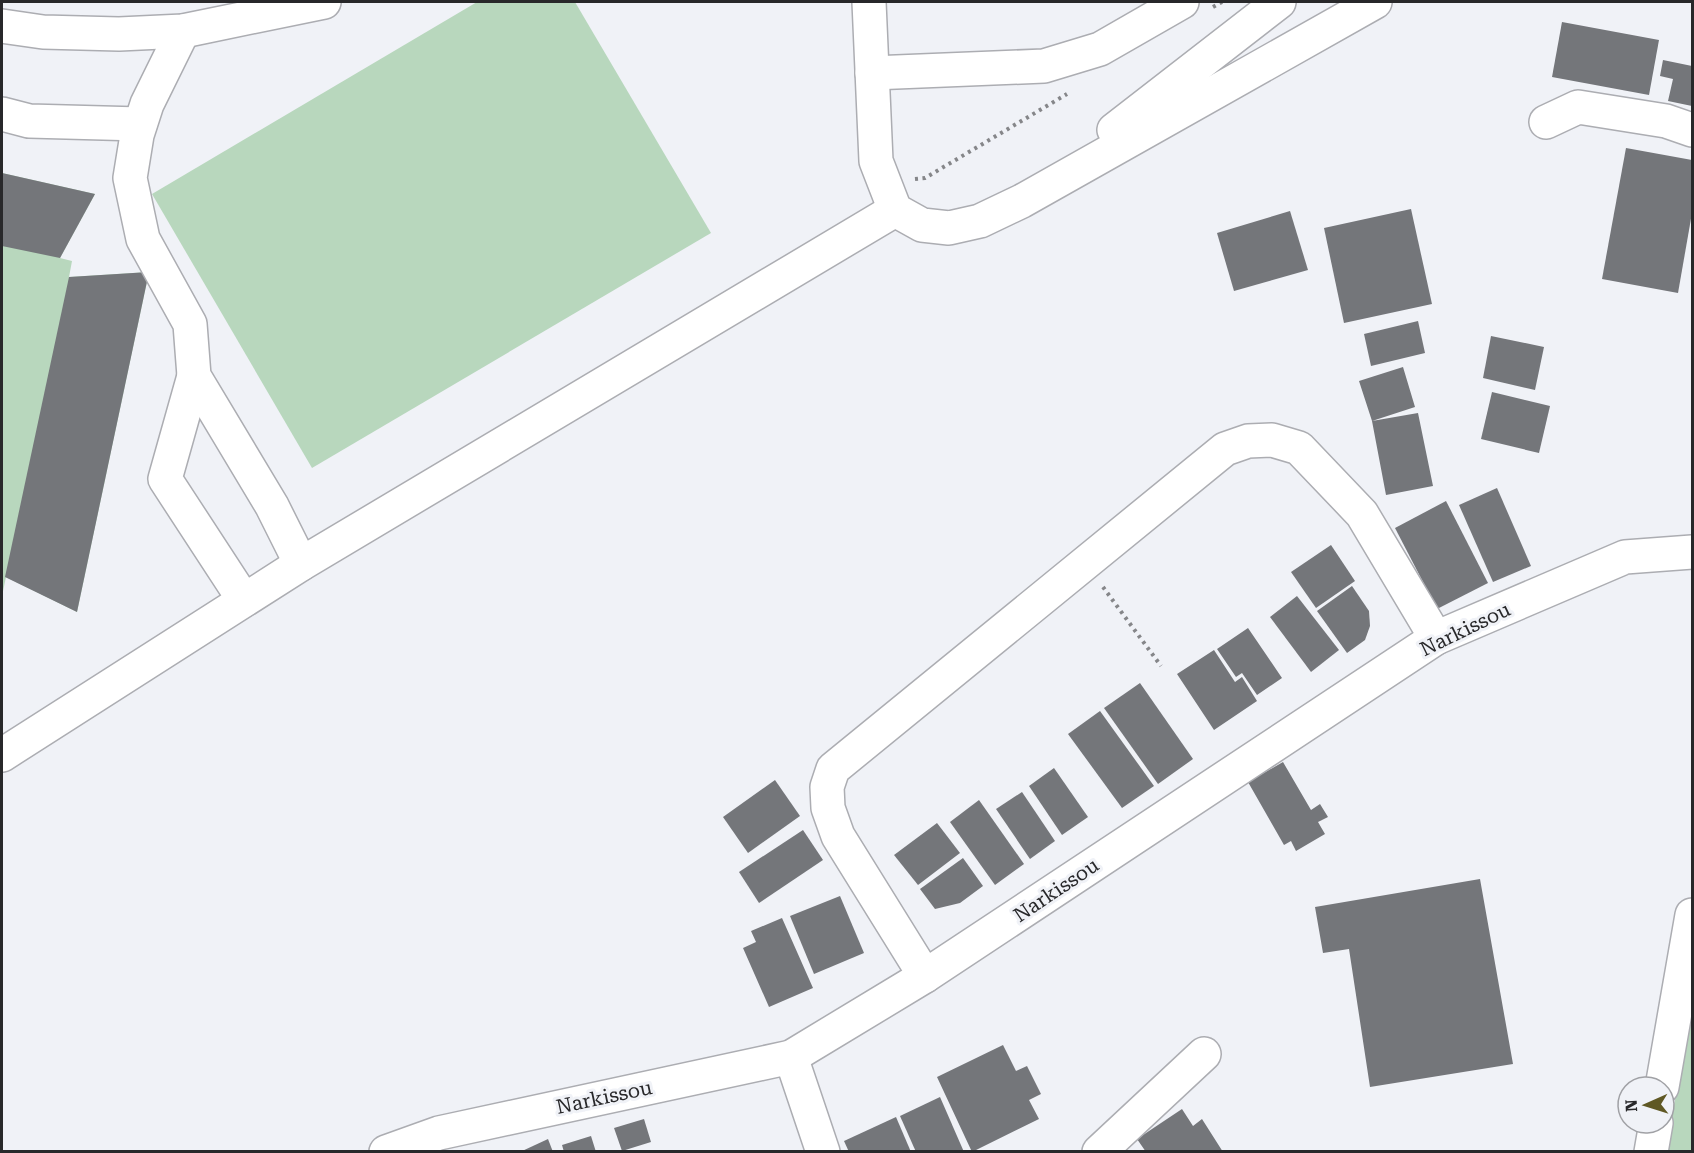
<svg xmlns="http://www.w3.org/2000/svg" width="1694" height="1153" font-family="'Roboto Serif',serif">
<rect width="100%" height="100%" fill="#f0f2f7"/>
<g fill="#b8d7bd">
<path d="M477 2H575L711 233 312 468 152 194Z"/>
<path d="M2 173 95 194 60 258 72 261 69 277 149 272 77 612 6 577 2 596Z"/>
<path d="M1692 1003V1151H1666Z"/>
</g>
<g fill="#74767a">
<path d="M1562 22 1659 40 1649 95 1552 77Z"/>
<path d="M1663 60 1692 66V106L1668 101 1673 79 1660 76Z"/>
<path d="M1626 148 1692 160V213L1678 293 1602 279Z"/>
<path d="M2 173 95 194 60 258 2 246Z"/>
<path d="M1411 209 1432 304 1344 323 1324 228Z"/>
<path d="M1290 211 1308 270 1234 291 1217 233Z"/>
<path d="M149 272 77 612 5 577 69 277Z"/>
<path d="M1418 321 1425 353 1371 366 1364 334Z"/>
<path d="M1491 336 1544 347 1535 390 1483 378Z"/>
<path d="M1403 367 1415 407 1372 421 1418 413 1433 486 1386 495 1372 421 1359 381Z"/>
<path d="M1492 392 1550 406 1539 453 1481 439Z"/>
<path d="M1497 488 1531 566 1493 582 1459 505Z"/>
<path d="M1446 501 1488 583 1437 609 1395 528Z"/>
<path d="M1331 545 1355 581 1316 608 1291 572Z"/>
<path d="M1352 586 1369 611 1370 626 1365 640 1347 653 1317 611Z"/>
<path d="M1297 596 1339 650 1311 672 1270 617Z"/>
<path d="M1248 628 1282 678 1257 695 1242 673 1236 677 1217 649Z"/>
<path d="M1214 650 1235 682 1242 677 1257 701 1214 730 1177 674Z"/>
<path d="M1140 683 1193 759 1158 784 1104 708Z"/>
<path d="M1100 711 1154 786 1122 808 1068 734Z"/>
<path d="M1283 762 1311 810 1320 804 1328 817 1318 822 1325 834 1296 851 1291 841 1284 845 1248 782Z"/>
<path d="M1054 768 1088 817 1062 835 1029 786Z"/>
<path d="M775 780 800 816 748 853 723 817Z"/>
<path d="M1022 792 1055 841 1030 859 996 809Z"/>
<path d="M979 800 1024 864 995 885 950 822Z"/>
<path d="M937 823 960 853 918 885 894 855Z"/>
<path d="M803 830 823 860 759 903 739 872Z"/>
<path d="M963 858 983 886 960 903 935 909 920 889Z"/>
<path d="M1480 879 1513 1064 1370 1087 1349 949 1323 953 1315 907Z"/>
<path d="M840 896 864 953 814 974 790 916Z"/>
<path d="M782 918 813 988 769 1007 743 948 756 942 751 931Z"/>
<path d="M1003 1045 1016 1071 1027 1066 1041 1094 1029 1100 1039 1119 972 1152 937 1077Z"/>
<path d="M940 1097 964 1152H916L900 1116Z"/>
<path d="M1182 1109 1193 1126 1202 1119 1223 1152H1146L1137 1139Z"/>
<path d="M896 1117 911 1152H849L844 1141Z"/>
<path d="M644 1119 651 1142 622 1151 614 1128Z"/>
<path d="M591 1136 596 1152H564L562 1145Z"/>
<path d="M548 1139 553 1152H520Z"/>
</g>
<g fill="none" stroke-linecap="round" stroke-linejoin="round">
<g stroke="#acadb2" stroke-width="36">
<g id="minor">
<path d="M869 2 876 161 895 210 922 225 949 228 980 221 1022 201 1375 2"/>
<path d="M2 26 43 32 119 34 183 31 324 2"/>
<path d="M183 31 147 104 137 135 130 178 143 239 190 324 194 376 272 506 301 564"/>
<path d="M872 73 1044 66 1100 49 1182 2"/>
<path d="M2 114 29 121 140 124"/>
<path d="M1546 122 1578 107 1666 121 1692 130"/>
<path d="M1114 130 1279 2"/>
<path d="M194 376 165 479 244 600"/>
<path d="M2 755 301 564 895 210"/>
<path d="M925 976 838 836 828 808 827 787 833 769 1225 449 1248 441 1272 440 1299 448 1362 514 1436 638"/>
<path d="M791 1057 823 1152"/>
<path d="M1662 1087 1692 915"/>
<path d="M386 1152 439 1133 791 1057 925 976 1436 638 1625 557 1692 552"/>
<path d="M1099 1152 1204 1054"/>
<path d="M1651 1152 1656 1123"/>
</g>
</g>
<g stroke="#858689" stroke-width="4" stroke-dasharray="3 4.5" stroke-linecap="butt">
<path d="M1213 7 1222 2"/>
<path d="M915 179 925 178 1067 94"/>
<path d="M1103 587 1161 666"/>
</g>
<use href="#minor" stroke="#fff" stroke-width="33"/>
</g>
<g text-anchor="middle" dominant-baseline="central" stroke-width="6" stroke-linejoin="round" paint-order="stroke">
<g font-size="20" fill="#28282a" stroke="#f0f2f7">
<text transform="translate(1465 629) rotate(-26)">Narkissou</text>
<text transform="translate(1056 890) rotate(-34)">Narkissou</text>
<text transform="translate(604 1097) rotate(-12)">Narkissou</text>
</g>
</g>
<rect width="1694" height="1153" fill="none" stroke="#28282a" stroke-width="6"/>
<g transform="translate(1646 1105) rotate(267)"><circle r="28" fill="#f0f2f7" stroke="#a0a1a5" stroke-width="1.5"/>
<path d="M0-4.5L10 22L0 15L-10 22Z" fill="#5f5824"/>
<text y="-9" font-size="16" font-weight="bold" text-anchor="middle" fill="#28282a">N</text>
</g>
</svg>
